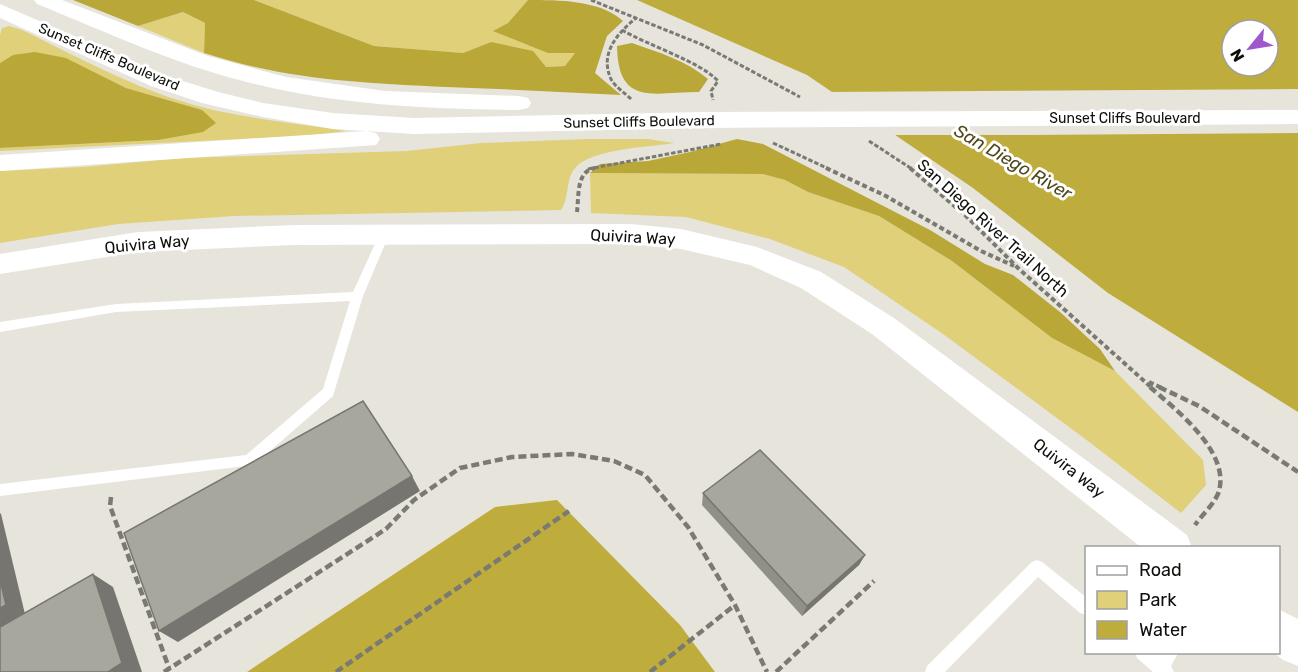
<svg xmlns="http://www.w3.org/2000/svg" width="1298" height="672" font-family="Rubik,sans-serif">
<rect width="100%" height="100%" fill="#e6e4db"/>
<g fill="#dfd079">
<path d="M254 0H528L508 23 494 31 575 53 565 66 546 67 491 42 463 53 374 46Z"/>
<path d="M183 12 205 23 204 53 138 26Z"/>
<path d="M9 26 22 30C86 61 148 96 218 111 260 120 303 124 346 131L304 136 0 151V148L158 140 202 110 126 88 66 58 13 55 0 63V35L2 28Z"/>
<path d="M588 139H648L674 143C650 147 592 149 576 167 565 178 570 197 561 210L234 216 118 224 0 243V171L83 167 184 158 407 151 481 143Z"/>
<path d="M590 173 764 174 785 180 808 192 879 216 952 261 1052 338 1115 371 1203 460 1206 485 1181 513 1088 441 943 334 844 267 770 239 686 217 591 213Z"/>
</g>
<g fill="#b9a738">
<path d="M73 0H254L374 46 463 53 491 42 533 51 546 67 565 66 575 53H548L493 31 508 23 528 0C559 0 600 0 623 21L607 36 595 73 621 95C563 92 505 89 447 87 361 83 287 80 204 53L205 23 183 12 138 26Z"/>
<path d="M632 43C658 52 687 61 708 79L699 92C653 92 618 107 617 46Z"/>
<path d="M35 52 66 58 126 88 202 110 216 123 203 132 158 140 0 148V63L13 55Z"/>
<path d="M737 139 763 144 930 230 985 264 1013 275 1060 312 1100 349 1115 371 1052 338 952 261 879 216 808 192 785 180 763 174 590 173 600 164 648 161 690 152Z"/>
</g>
<g fill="#beac3d" fill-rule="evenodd">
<path d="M637 0H1298V412L1108 293 973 188 807 75ZM1232 30H1268V66H1232Z"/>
<path d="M557 500 680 625 715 672H247L495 507Z"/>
</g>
<path fill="#e6e4db" d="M1298 89V133L1027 135H889L826 92Z"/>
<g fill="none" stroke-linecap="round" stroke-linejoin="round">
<g stroke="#7a7973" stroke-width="3" stroke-dasharray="4.5 2" stroke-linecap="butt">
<path d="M591 0 703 45 800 97"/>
<path d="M622 30C647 45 701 62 718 81L711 91 713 100"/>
<path d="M631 99C625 93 614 86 611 79 599 53 618 33 636 18"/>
<path d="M869 141 912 169"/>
<path d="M773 143 829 169"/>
<path d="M588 169 721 144"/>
</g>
<g stroke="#7a7973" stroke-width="4" stroke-dasharray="5 3" stroke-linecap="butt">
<path d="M826 168 886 196 981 251 1014 266"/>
<path d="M910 168 965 215 1018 268 1152 388"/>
<path d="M577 212C579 196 576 171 595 168"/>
<path d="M1149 382 1162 388"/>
</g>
<g stroke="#7a7973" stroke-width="4.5" stroke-dasharray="8 4" stroke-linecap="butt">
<path d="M1150 387C1175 409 1230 451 1219 491 1216 502 1202 515 1195 525"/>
<path d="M1159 387 1199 406 1298 472"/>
<path d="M111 497 110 506 169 668"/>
<path d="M164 672 386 529 414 500 460 468 512 457 572 454 614 461 645 475 688 527 735 605 767 672"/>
<path d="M336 672 569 511"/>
<path d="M650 672 735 605"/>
<path d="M776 672 874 581"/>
</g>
<g fill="#fff" fill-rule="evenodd">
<path d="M384 231 389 235 363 296 333 396 254 465 0 496V484L246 455 323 389 350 301 116 312 0 332V322L116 304 353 292 379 235Z"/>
<path d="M1037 560 1042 562 1086 597V615L1080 613 1038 577 945 672H925L927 666 1032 562Z"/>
<path d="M1135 652H1156L1159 655 1161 652H1179L1171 666 1174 672H1153L1137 658Z"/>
</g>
<g fill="#fff" fill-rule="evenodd">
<path d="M631 224 681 229 757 247 821 272 894 318 1187 535 1192 548H1142L872 334 801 288 750 265 681 249 631 244 294 245 138 252 0 274V254L138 232 294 225Z"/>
<path d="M1278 609 1298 619V666L1283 660 1273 652H1278Z"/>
</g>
<g fill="#fff" fill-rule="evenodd">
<path d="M34 0H62L208 56 286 77 385 91 519 96 528 98 531 103 528 108 519 110C427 109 336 105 247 82 174 64 106 32 37 4Z"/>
<path d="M0 4 167 76 218 92 263 103 333 113 414 118 705 112 1298 110V124L705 128 414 134 333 129 263 117 202 103 151 86 0 18Z"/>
<path d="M367 131 376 133 380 139 376 145 0 171V155Z"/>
</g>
</g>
<path fill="#909088" d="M703 493 865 555 859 565 802 616 702 505Z"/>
<g fill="#76756f">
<path d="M412 476 420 491 178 642 159 631Z"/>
<path d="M0 513 1 514 25 614 0 628Z"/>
<path d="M865 555 859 565 802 616 807 606Z"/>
<path d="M93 574 113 587 142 672H108Z"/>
</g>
<g fill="#a8a79e" stroke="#76756f" stroke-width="1.5">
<path d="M363 401 412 476 159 631 124 533Z"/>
<path d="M760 450 865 555 807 606 703 493Z"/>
<path d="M93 574 122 663 108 672H0V627Z"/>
<path d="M0 580 6 605 0 608Z"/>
</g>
<g text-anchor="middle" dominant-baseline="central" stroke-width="6" stroke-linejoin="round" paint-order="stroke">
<g font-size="14" fill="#0e0e0b" stroke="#fff">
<text transform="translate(109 57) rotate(23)">Sunset Cliffs Boulevard</text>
<text x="1125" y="118">Sunset Cliffs Boulevard</text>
<text transform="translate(639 122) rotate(-1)">Sunset Cliffs Boulevard</text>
</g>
<g font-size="16" fill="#0e0e0b" stroke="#fff">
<text transform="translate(993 228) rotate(42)">San Diego River Trail North</text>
<text transform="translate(633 237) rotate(3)">Quivira Way</text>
<text transform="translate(147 244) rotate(-5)">Quivira Way</text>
<text transform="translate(1069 468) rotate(38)">Quivira Way</text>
</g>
<g font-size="18" font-style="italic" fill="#50481c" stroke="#fff">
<text transform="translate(1013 162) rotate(30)">San Diego River</text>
</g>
</g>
<rect x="1085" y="546" width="195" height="108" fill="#ffffff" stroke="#9f9f9d" stroke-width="1.5"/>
<rect x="1097" y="566" width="30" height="9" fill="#ffffff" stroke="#9f9f9d" stroke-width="1.5"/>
<text x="1139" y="576" font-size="18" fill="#0e0e0b">Road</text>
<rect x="1097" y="591" width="30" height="18" fill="#dfd079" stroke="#9f9f9d" stroke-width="1.5"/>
<text x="1139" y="606" font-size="18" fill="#0e0e0b">Park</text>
<rect x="1097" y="621" width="30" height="18" fill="#beac3d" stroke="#9f9f9d" stroke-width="1.5"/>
<text x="1139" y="636" font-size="18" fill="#0e0e0b">Water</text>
<g transform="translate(1250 48) rotate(240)"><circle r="28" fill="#ffffff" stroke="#9f9f9d" stroke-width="1.5"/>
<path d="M0-4.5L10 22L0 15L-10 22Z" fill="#9e58cc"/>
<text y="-9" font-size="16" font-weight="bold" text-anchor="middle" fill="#0e0e0b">N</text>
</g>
</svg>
